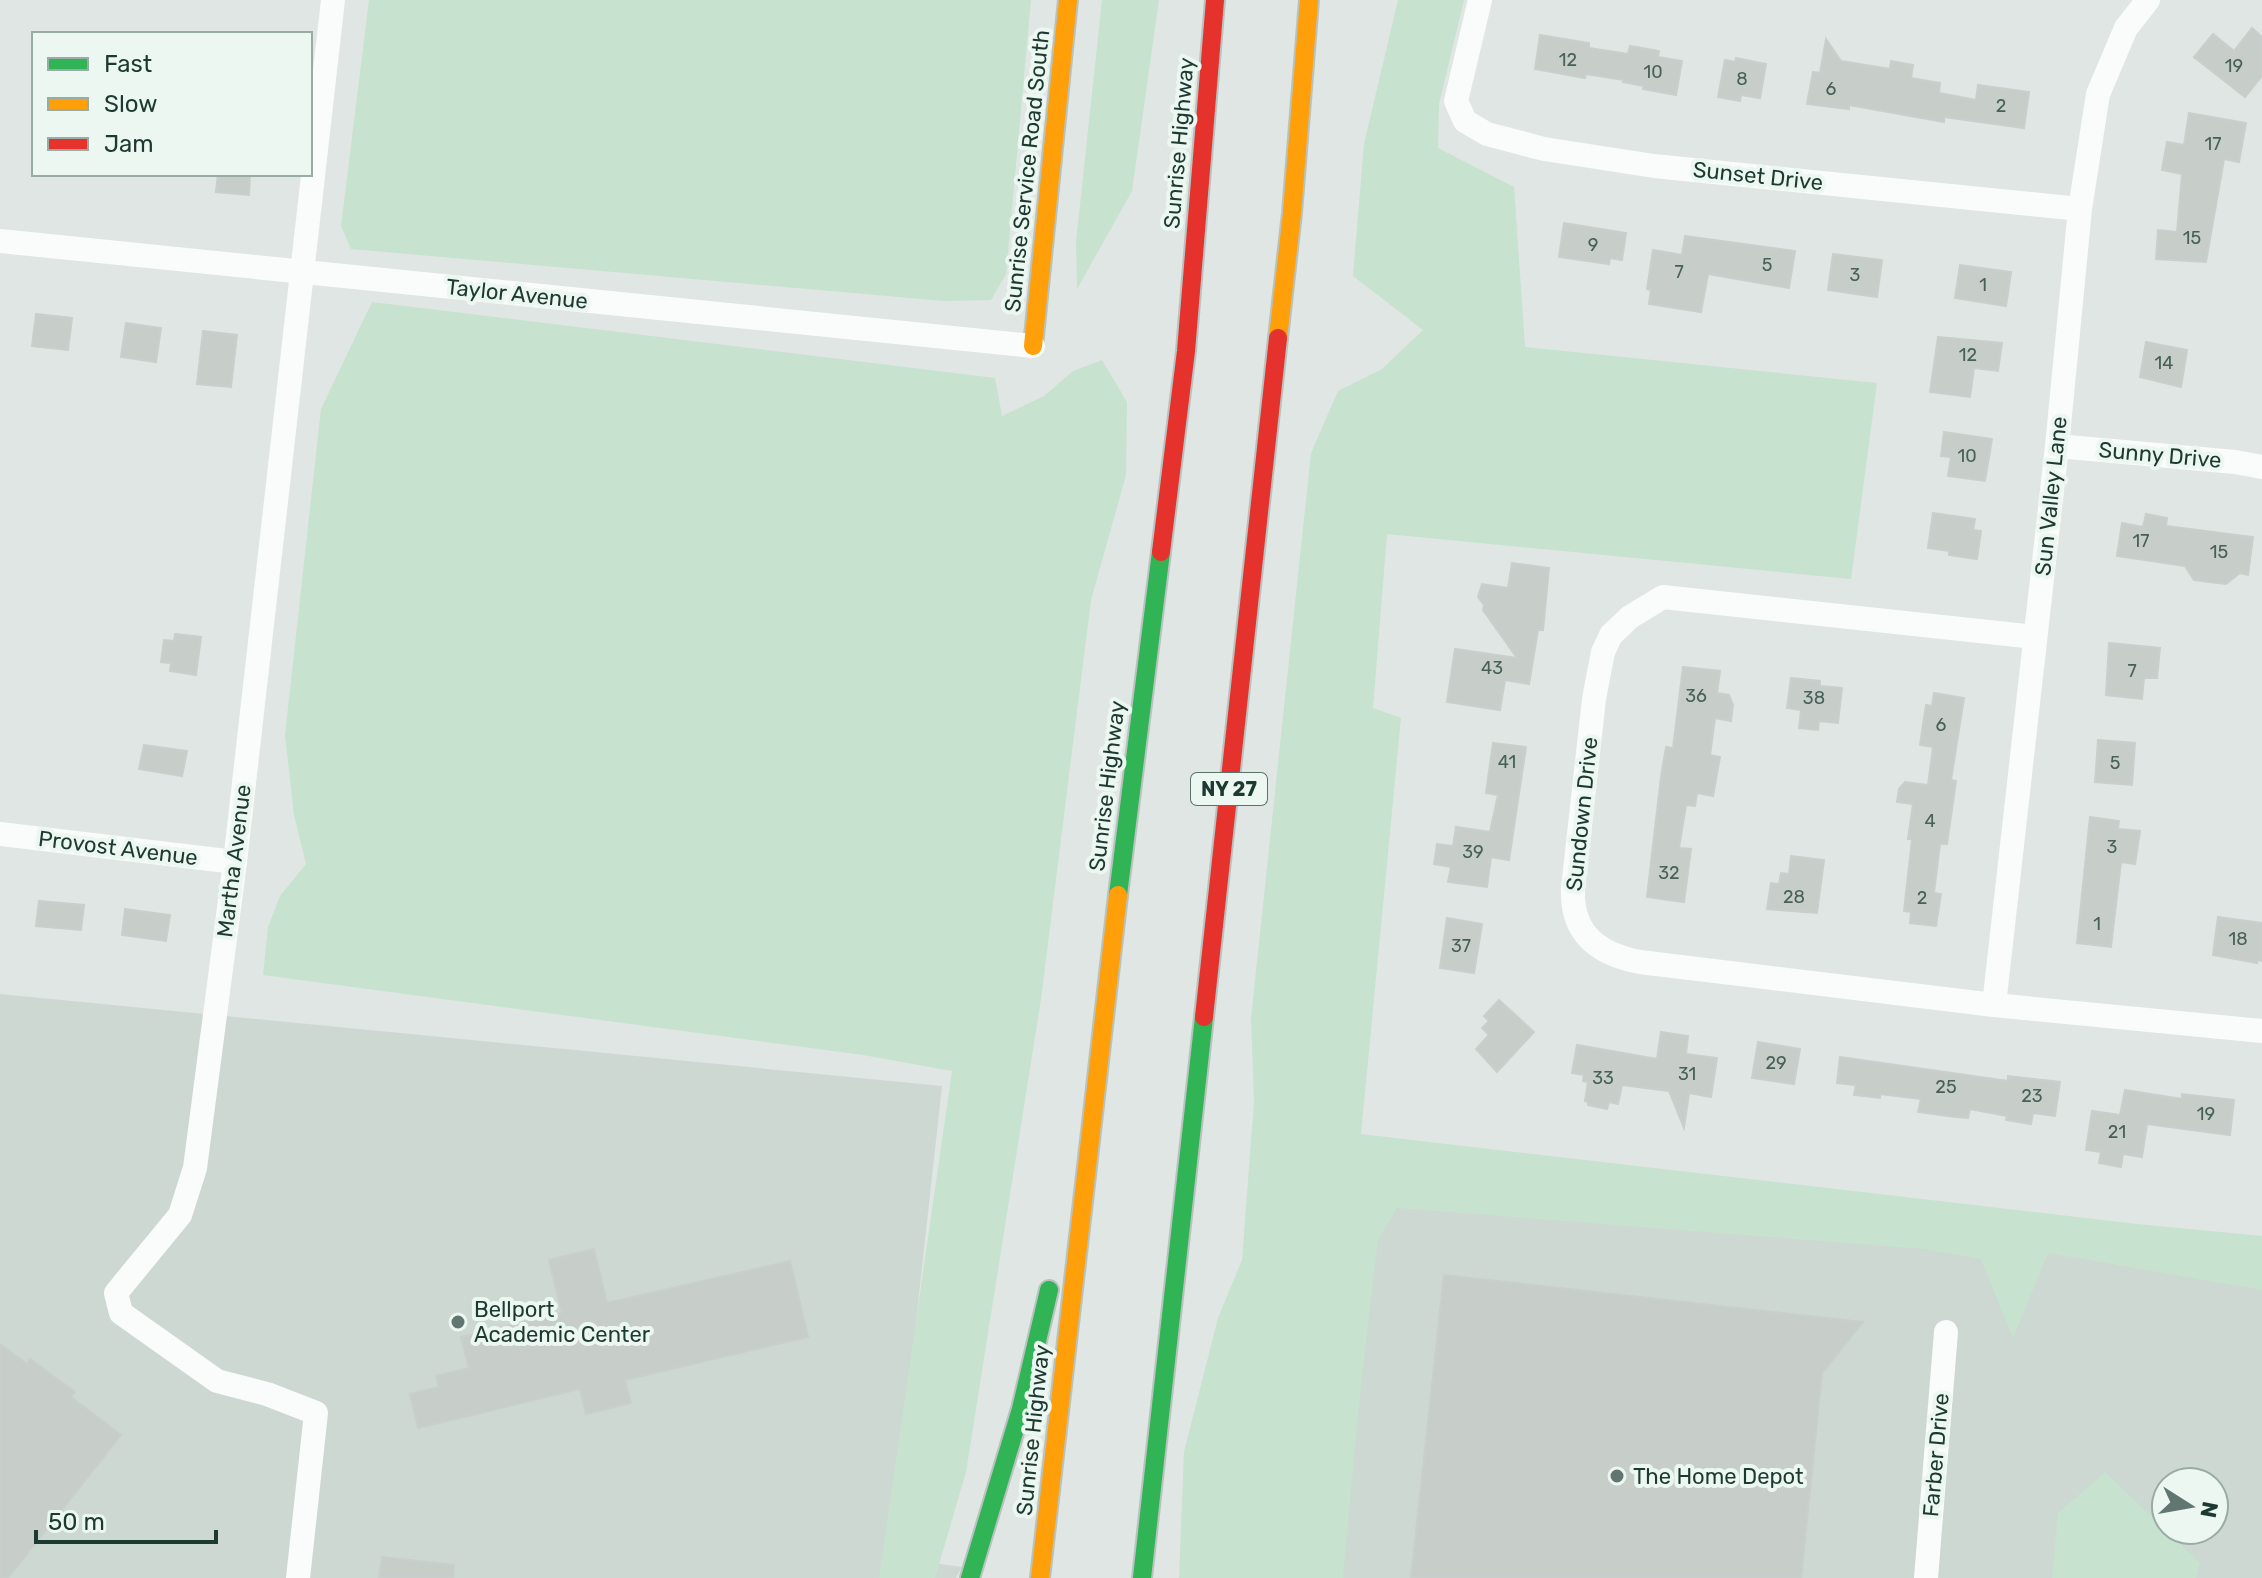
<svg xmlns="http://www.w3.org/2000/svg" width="2262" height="1578" font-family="Rubik,sans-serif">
<rect width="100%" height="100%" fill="#e0e6e3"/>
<g fill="#cdd8d3" fill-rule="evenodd">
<path d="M0 994 942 1086 890 1557 962 1567 956 1578H0Z"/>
<path d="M1367 1189 2262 1262V1578H1320ZM2166 1482H2214V1530H2166Z"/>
</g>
<g fill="#c7e2cf">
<path d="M369 0H1031L1006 274 991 300 944 301 351 249 341 226Z"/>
<path d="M1102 0H1159L1132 191 1077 289 1076 242Z"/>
<path d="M1398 0H1464L1439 104 1438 148 1514 187 1525 347 1877 383 1851 579 1387 534 1373 708 1401 718 1361 1134 2137 1224 2262 1236V1290L2048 1253 2013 1338 1981 1259 1924 1249 1397 1208 1378 1240 1360 1394 1343 1578H1179L1184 1452 1218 1318 1242 1260 1254 1102 1251 1018 1311 453 1338 391 1382 369 1423 330 1353 276 1364 144Z"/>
<path d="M372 302 995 378 1002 416 1044 396 1073 371 1102 360 1127 402 1126 475 1091 600 1041 999 966 1472 935 1578H879L952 1071 863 1055 263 975 268 927 280 896 306 864 294 815 285 735 321 409Z"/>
<path d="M2105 1472 2200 1563 2196 1578H2052L2058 1513Z"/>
</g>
<g fill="#c7ceca" stroke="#c8cfcc" stroke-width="2">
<path d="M2252 28 2262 37V76L2245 97 2194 57 2213 34 2234 51Z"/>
<path d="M1540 35 1589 43V48L1628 54 1630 46 1659 51 1658 57 1682 61 1676 95 1643 89 1644 86 1623 82 1624 80 1586 74 1585 78 1535 69Z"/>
<path d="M1826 39 1841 61 1890 69 1891 61 1913 65 1911 78 1940 83 1939 93 1976 100 1978 85 2029 92 2024 128 1944 117V122L1849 105V109L1807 104 1813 72 1820 73Z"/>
<path d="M1736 58 1766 64 1760 98 1741 95 1740 101 1718 97 1725 60 1735 62Z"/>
<path d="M2189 113 2246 123 2239 162 2224 159 2206 262 2156 259 2158 230 2177 232 2182 174 2162 170 2167 142 2184 145Z"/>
<path d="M218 174H250L249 195 216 192Z"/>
<path d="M1564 223 1626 233 1622 260 1610 258 1609 264 1559 257Z"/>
<path d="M1685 236 1795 251 1789 288 1708 274 1701 312 1649 304 1651 290 1647 289 1653 250 1682 255Z"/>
<path d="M1833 254 1882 260 1877 297 1828 290Z"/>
<path d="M1960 265 2011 272 2006 306 1955 298Z"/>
<path d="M36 314 72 318 68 350 32 346Z"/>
<path d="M126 323 161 328 156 362 121 357Z"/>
<path d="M203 331 237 335 231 387 197 384Z"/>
<path d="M1938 337 2002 343 1998 371 1974 368 1970 397 1930 392Z"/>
<path d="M2146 342 2187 350 2181 387 2140 377Z"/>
<path d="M1944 432 1992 439 1985 481 1948 476 1951 457 1941 456Z"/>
<path d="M1933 513 1975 519 1973 530 1981 531 1977 559 1949 555V551L1928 548Z"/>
<path d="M2146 514 2167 518 2166 526 2253 537 2248 575 2240 573 2226 584 2194 580 2185 566 2117 556 2122 523 2143 527Z"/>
<path d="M1512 563 1549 568 1543 630H1538L1529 684 1505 680 1500 710 1447 702 1455 649 1517 658 1483 610 1484 605 1478 597 1482 584 1508 588Z"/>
<path d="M175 634 201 637 196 675 170 671 171 663 161 662 164 640 174 641Z"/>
<path d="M2109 643 2160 648 2157 678H2144L2142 699 2106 695Z"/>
<path d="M1683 667 1720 671 1717 693 1729 695 1733 705 1731 721 1715 718 1710 755 1720 757 1713 796 1697 793 1695 806 1686 805 1679 848 1691 849 1684 902 1647 897 1661 777 1666 747 1673 748Z"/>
<path d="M1791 678 1820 681V686L1842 688 1838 723 1819 721 1818 730 1799 728 1801 710 1787 708Z"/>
<path d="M1934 693 1964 698 1951 780 1956 781 1947 844H1940L1934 893 1941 894 1936 926 1910 923 1911 912 1904 911 1912 839H1908L1913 804 1897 802 1899 789 1905 782 1928 785 1933 747 1920 745 1926 705 1932 706Z"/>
<path d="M2098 740 2135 743 2132 785 2095 782Z"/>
<path d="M1493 743 1526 747 1509 860 1491 857 1487 887 1448 882 1451 867 1434 864 1437 844 1453 846 1456 827 1490 832 1498 795 1486 793Z"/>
<path d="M144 745 187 751 182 776 139 769Z"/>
<path d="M2090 817 2119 821 2118 829 2140 831 2135 864 2121 862 2111 947 2077 943Z"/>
<path d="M1791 856 1824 860 1817 913 1767 909 1771 883 1779 884 1781 873 1789 874Z"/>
<path d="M39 901 84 905 81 930 36 926Z"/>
<path d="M125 909 170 915 166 941 122 935Z"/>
<path d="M2218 917 2262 923V961L2257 960V963L2213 955Z"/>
<path d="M1447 918 1482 924 1474 973 1440 968Z"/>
<path d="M1499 1000 1534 1032 1497 1072 1476 1049 1489 1035 1482 1028 1489 1021 1484 1016Z"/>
<path d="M1661 1032 1688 1036 1686 1054 1717 1058 1711 1097 1689 1093 1684 1128 1669 1091 1622 1085 1618 1104 1609 1102 1607 1109 1588 1105V1102L1585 1101 1588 1082 1583 1081 1584 1075 1572 1073 1577 1045 1657 1059Z"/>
<path d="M1758 1042 1800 1049 1794 1084 1752 1078Z"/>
<path d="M1840 1057 2008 1081V1076L2060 1082 2055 1116 2033 1113 2031 1124 2006 1120 2007 1116 1970 1109 1968 1118 1956 1117 1918 1112 1921 1099 1880 1094V1098L1854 1095 1856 1085 1837 1083Z"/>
<path d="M2125 1090 2182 1099V1094L2234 1100 2230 1135 2147 1124 2142 1157 2123 1154 2121 1167 2099 1163 2101 1152 2086 1150 2092 1111 2120 1115Z"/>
<path d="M594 1249 607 1303 790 1261 808 1337 625 1380 631 1403 586 1414 580 1389 418 1428 410 1394 439 1387 436 1376 469 1368 461 1337 562 1313 549 1260Z"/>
<path d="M1444 1275 1863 1322 1822 1373 1801 1578H1411Z"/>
<path d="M0 1344 27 1364 30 1359 75 1392 71 1397 121 1435 8 1578H0Z"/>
<path d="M382 1557 454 1565 453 1578H379Z"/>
</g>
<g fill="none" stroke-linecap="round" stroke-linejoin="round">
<g stroke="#b8c3bf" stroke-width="22">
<g id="fast">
<path d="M1118 895 1161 552"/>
<path d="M970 1578 1021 1409 1049 1290"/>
<path d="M1142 1578 1204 1017"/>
</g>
</g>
<g stroke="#b8c3bf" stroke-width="22">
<g id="slow">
<path d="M1278 338 1292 213 1309 0"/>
<path d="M1033 346 1068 0"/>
<path d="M1040 1578 1118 895"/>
</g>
</g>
<g stroke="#b8c3bf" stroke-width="22">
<g id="jam">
<path d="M1161 552 1186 351 1215 0"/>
<path d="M1204 1017 1278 338"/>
</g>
</g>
<g stroke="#fafbfb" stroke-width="24">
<path d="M1480 0 1456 101 1465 121 1487 134 1544 149 1654 166 2080 209"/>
<path d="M0 241 1033 346"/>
<path d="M2057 446 2235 462 2262 467"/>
<path d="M2035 637 1663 597 1630 617 1611 635 1603 652 1594 699 1573 888C1571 934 1598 954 1640 962L1994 1005 2262 1031"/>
<path d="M0 834 235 862"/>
<path d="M1994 1005 2057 446 2080 209 2098 94 2126 28 2148 0"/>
<path d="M298 1578 316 1413 267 1394 217 1381 121 1313 116 1293 180 1215 195 1168 235 862 333 0"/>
<path d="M1926 1578 1946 1332"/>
</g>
<use href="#fast" stroke="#30b455" stroke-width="18"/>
<use href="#slow" stroke="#ff9f0a" stroke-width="18"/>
<use href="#jam" stroke="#e5322d" stroke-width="18"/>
</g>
<g fill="#617670" stroke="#ecf7f1" stroke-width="3">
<circle cx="458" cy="1322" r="8"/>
<circle cx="1617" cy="1476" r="8"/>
</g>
<g text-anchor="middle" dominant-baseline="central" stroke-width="8" stroke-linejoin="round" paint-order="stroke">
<g font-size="18" fill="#486059">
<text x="1568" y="60">12</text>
<text x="2234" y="66">19</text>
<text x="1653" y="72">10</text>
<text x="1742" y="79">8</text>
<text x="1831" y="89">6</text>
<text x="2001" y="106">2</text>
<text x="2213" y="144">17</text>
<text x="2192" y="238">15</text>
<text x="1593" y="245">9</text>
<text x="1767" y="265">5</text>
<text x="1679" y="272">7</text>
<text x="1855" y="275">3</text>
<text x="1983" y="285">1</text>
<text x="1968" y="355">12</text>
<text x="2164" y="363">14</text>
<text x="1967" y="456">10</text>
<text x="2141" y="541">17</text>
<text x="2219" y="552">15</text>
<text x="1492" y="668">43</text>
<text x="2132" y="671">7</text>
<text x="1696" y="696">36</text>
<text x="1814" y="698">38</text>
<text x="1941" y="725">6</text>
<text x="1507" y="762">41</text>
<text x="2115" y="763">5</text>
<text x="1930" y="821">4</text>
<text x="2112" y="847">3</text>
<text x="1473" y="852">39</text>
<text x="1669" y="873">32</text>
<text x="1794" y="897">28</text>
<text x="1922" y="898">2</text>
<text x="2097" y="924">1</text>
<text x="2238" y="939">18</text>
<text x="1461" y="946">37</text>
<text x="1776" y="1063">29</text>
<text x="1687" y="1074">31</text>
<text x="1603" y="1078">33</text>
<text x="1946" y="1087">25</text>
<text x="2032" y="1096">23</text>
<text x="2206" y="1114">19</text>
<text x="2117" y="1132">21</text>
</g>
<rect fill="#ecf7f1" stroke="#5b736b" stroke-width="2" x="1191" y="773" width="76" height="32" rx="6"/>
<g font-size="20" font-weight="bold" fill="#1d3a32">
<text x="1229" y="789">NY 27</text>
</g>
<g font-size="22" fill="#1d3a32" stroke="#ecf7f1">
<text transform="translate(1179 143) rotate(-85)">Sunrise Highway</text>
<text transform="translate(1027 171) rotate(-84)">Sunrise Service Road South</text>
<text transform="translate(1758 176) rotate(6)">Sunset Drive</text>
<text transform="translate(517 294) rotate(6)">Taylor Avenue</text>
<text transform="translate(2160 455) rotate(5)">Sunny Drive</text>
<text transform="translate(2051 496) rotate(-84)">Sun Valley Lane</text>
<text transform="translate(1107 786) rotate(-83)">Sunrise Highway</text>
<text transform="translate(1582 814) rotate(-84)">Sundown Drive</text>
<text transform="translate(118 848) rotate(7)">Provost Avenue</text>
<text transform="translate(234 861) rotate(-83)">Martha Avenue</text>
<text transform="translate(1033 1430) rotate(-84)">Sunrise Highway</text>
<text transform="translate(1936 1455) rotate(-85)">Farber Drive</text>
</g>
<g font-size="22" fill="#1d3a32" stroke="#ecf7f1" text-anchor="start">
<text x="474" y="1309">Bellport<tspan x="474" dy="25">Academic Center</tspan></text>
<text x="1633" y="1476">The Home Depot</text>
</g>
</g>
<rect x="32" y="32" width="280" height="144" fill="#ecf7f1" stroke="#99aba5" stroke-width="2"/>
<rect x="48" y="58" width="40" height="12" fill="#30b455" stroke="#99aba5" stroke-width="2"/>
<text x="104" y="72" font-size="24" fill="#1d3a32">Fast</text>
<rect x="48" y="98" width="40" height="12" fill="#ff9f0a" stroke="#99aba5" stroke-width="2"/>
<text x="104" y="112" font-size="24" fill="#1d3a32">Slow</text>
<rect x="48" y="138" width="40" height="12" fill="#e5322d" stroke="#99aba5" stroke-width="2"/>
<text x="104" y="152" font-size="24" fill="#1d3a32">Jam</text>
<g transform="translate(2190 1506) rotate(101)"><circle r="38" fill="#ecf7f1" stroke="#99aba5" stroke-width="2"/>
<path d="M0-6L14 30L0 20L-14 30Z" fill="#617670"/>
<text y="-12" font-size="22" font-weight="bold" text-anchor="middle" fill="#1d3a32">N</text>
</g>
<path d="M36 1530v12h180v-12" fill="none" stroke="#1d3a32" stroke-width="4"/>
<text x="48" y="1530" font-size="24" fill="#1d3a32" stroke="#ecf7f1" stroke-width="6" paint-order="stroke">50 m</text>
</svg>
